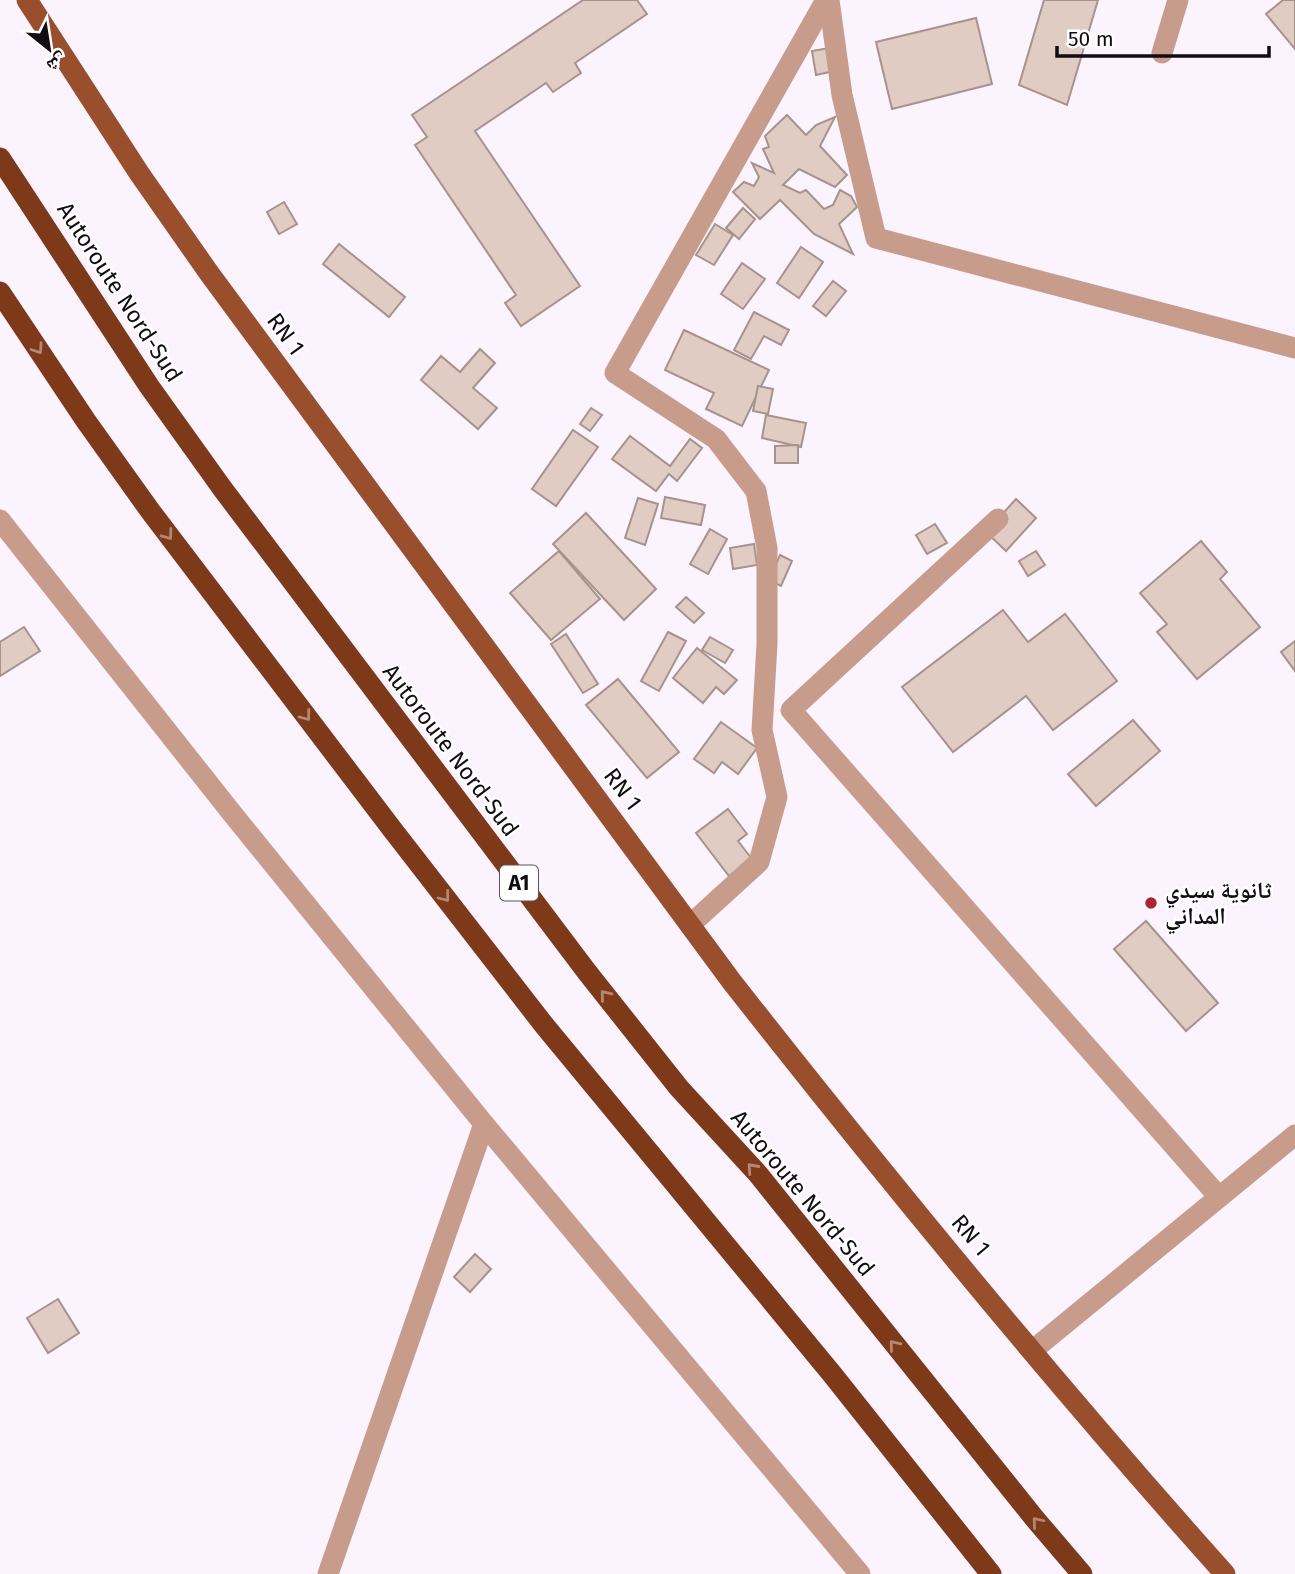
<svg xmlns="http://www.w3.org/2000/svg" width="1295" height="1574" font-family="'Fira Sans','Noto Naskh Arabic',sans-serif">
<rect width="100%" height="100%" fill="#fbf3fe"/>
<g fill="#e1ccc3" stroke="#a6938a" stroke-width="2">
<path d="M583 0H637L647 14 575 63 581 73 553 92 546 83 475 131 580 286 521 326 505 303 516 295 415 145 427 137 412 115Z"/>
<path d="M1044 0H1098L1067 105 1019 85Z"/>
<path d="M1283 0H1295V49L1266 14Z"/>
<path d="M976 18 992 84 892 109 876 42Z"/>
<path d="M830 48 834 71 816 75 812 51Z"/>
<path d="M787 115 806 135 816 125 835 117 820 146 847 175 835 187 799 169 783 185 800 193 806 190 824 209 833 205 840 190 851 196 857 207 839 224 853 254 814 234 780 200 760 219 733 192 744 182 754 186 759 177 752 163 774 173 763 149 769 147 765 136Z"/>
<path d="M284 202 297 224 279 234 267 212Z"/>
<path d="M743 208 755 219 739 239 726 228Z"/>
<path d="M715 224 733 235 714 265 696 255Z"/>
<path d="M339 244 405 297 389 317 323 264Z"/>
<path d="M801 247 823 262 799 298 777 283Z"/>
<path d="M742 263 765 279 743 309 721 294Z"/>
<path d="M833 281 846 291 826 316 813 306Z"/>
<path d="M754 312 789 330 781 345 764 336 751 359 734 350Z"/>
<path d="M684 330 769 370 742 426 706 409 714 393 665 370Z"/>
<path d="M480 349 495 363 473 388 497 408 478 429 421 380 441 356 460 372Z"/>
<path d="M758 386 773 389 768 414 753 411Z"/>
<path d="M591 408 602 415 590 431 580 424Z"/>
<path d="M766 415 806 423 801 447 762 438Z"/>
<path d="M573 430 598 447 556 506 532 489Z"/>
<path d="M630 436 670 466 690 439 702 448 677 481 669 474 656 491 612 459Z"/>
<path d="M798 445V463H775V446Z"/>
<path d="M665 497 705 505 701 525 661 518Z"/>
<path d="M638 498 658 504 645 545 625 538Z"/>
<path d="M1016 499 1036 518 1006 551 986 532Z"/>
<path d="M586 513 656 589 624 620 553 544Z"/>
<path d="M935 524 947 543 927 554 916 535Z"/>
<path d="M710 529 727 539 708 574 690 564Z"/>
<path d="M1201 541 1227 572 1220 579 1260 627 1197 679 1157 632 1167 624 1140 593Z"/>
<path d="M754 544 757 565 733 569 730 548Z"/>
<path d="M559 551 600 599 551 640 510 593Z"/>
<path d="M1036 551 1045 565 1028 576 1019 561Z"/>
<path d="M780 555 792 561 781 586 769 580Z"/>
<path d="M686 597 704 613 694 623 676 607Z"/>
<path d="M1003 610 1028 642 1065 614 1117 681 1053 730 1026 696 953 752 902 687Z"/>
<path d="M24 627 40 651 0 676V642Z"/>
<path d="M668 632 686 641 659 691 641 681Z"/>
<path d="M566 634 598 684 583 693 551 644Z"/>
<path d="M710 637 733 650 725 663 702 650Z"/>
<path d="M1295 641V671L1281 652Z"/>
<path d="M697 648 737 680 724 694 716 687 703 703 673 678Z"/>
<path d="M618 679 679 752 647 778 586 705Z"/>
<path d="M1133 720 1160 751 1096 806 1068 774Z"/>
<path d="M721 722 757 748 738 774 722 762 714 773 694 759Z"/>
<path d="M728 809 747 834 738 841 752 859 729 876 696 833Z"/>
<path d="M1146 921 1218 1003 1186 1031 1114 949Z"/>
<path d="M475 1254 491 1269 470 1292 454 1277Z"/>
<path d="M58 1299 79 1333 48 1353 27 1318Z"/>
</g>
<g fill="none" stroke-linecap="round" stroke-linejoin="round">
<g stroke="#c89c8a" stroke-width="21">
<path d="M829 0 842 95 876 238 1295 348"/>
<path d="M1162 53 1178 0"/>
<path d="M998 519 791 710 1219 1197"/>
<path d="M0 520 231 812 484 1124 860 1574"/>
<path d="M690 925 759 862 777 797 762 730 767 644V548L756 491 716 439 615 373 826 0"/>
<path d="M1033 1350 1295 1135"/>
<path d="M328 1574 484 1124"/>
</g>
<path stroke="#9a4f2c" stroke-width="21" d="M27 0 139 173 209 273 732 982C890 1183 1055 1384 1225 1574"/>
<g stroke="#7e3918" stroke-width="21">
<path d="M0 158 149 386 222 488 587 972 679 1088 758 1174 1035 1519 1082 1574"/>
<path d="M0 292 86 421 151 512 392 829 544 1025 832 1374 991 1574"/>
</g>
</g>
<defs><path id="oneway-chevron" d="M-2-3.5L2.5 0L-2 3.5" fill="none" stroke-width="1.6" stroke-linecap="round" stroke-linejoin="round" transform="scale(1.75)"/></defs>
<g stroke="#b28874">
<use href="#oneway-chevron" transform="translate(38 349) rotate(56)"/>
<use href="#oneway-chevron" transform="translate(168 535) rotate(53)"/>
<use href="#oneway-chevron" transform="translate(306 716) rotate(53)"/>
<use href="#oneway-chevron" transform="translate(445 897) rotate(52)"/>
<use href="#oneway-chevron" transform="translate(605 995) rotate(-129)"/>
<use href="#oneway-chevron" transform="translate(752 1168) rotate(-132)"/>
<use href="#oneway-chevron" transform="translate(894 1345) rotate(-129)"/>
<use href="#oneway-chevron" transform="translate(1037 1522) rotate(-130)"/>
</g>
<circle fill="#b42232" stroke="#fff" stroke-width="2.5" cx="1151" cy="903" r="7"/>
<g text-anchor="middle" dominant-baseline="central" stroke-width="5" stroke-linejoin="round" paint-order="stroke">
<rect fill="#fff" stroke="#585558" stroke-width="2" x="500" y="865.5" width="38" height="35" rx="5"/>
<g font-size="21" font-weight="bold" fill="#100c11">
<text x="519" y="883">A1</text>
</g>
<g font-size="23" fill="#100c11" stroke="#fff">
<text transform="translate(120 292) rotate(57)">Autoroute Nord-Sud</text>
<text transform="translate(286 334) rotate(54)">RN 1</text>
<text transform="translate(451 750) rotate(53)">Autoroute Nord-Sud</text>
<text transform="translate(623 789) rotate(53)">RN 1</text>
<text transform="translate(803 1193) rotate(50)">Autoroute Nord-Sud</text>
<text transform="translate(971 1235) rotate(50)">RN 1</text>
</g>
<g font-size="23" font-weight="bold" fill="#100c11" stroke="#fff" text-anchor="start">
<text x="1165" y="890">ثانوية سيدي<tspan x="1165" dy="26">المداني</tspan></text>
</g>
</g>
<g transform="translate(49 49) rotate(150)" stroke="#ffffff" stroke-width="5" paint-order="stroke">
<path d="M0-5L12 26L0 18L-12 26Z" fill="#100c11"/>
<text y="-10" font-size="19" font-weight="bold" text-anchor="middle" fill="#100c11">ش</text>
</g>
<path d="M1057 46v10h212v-10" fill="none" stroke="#100c11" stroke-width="3.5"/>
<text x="1068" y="46" font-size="21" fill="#100c11" stroke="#ffffff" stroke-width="5" paint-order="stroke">50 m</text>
</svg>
